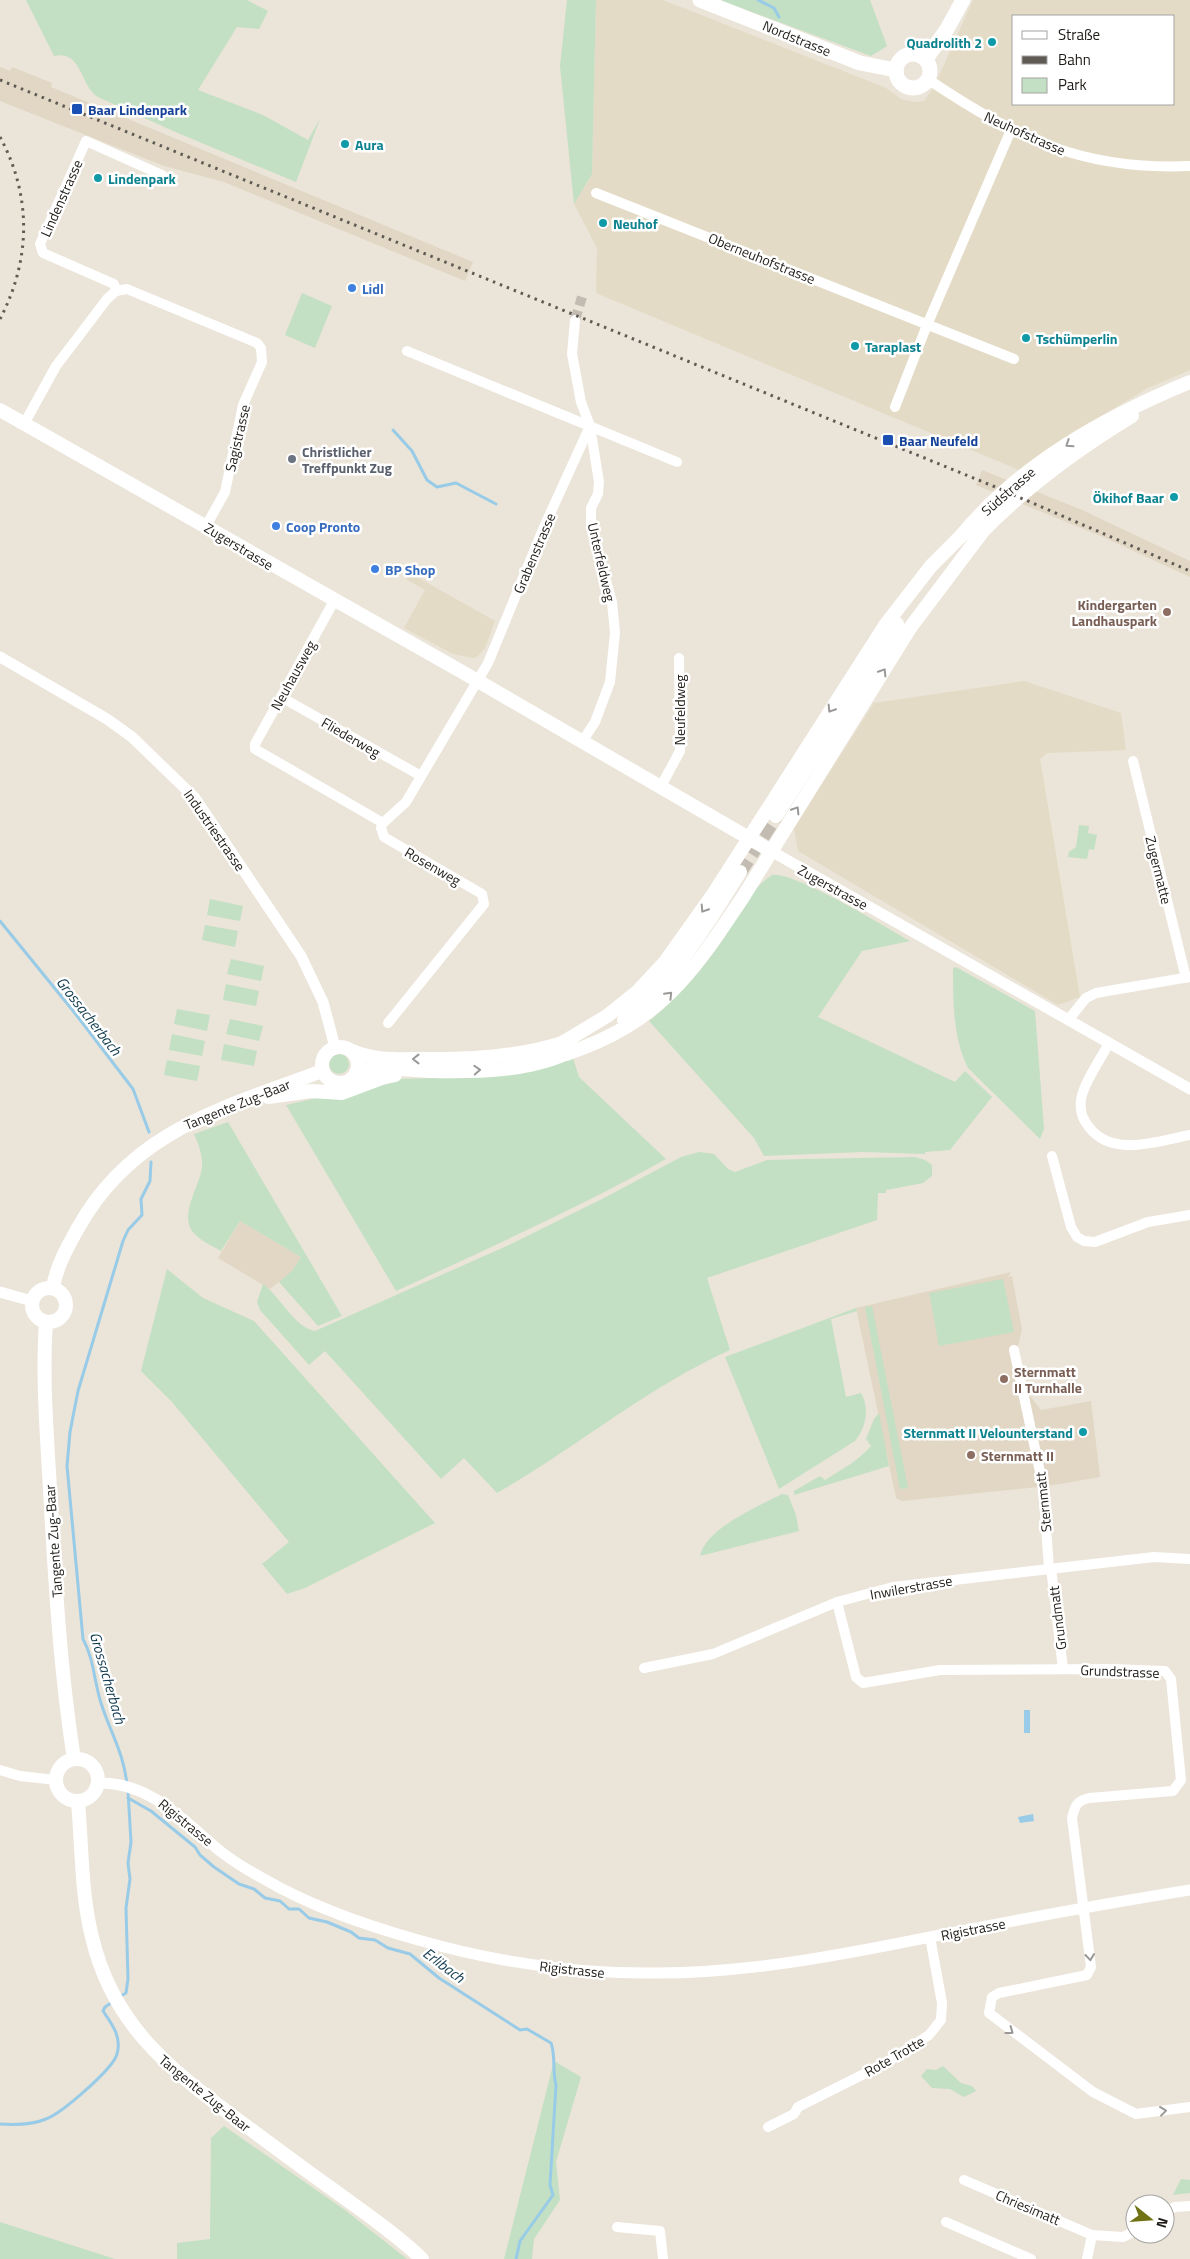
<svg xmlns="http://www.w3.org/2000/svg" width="1190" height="2259" font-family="'Titillium Web',sans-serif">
<rect width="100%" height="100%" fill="#ebe4d8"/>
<g fill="#e3dbc5" fill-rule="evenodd">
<path d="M596 0H663L886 88 901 99 913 102 924 101 934 87 973 0H1190V370L1148 388 1081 428 1024 472 596 293 597 248 574 204 592 174ZM1014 16H1174V104H1014Z"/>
<path d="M410 573 495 621 485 648 478 656 474 658 453 654 404 628 425 590 406 579Z"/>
<path d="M1024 681 1121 713 1126 750 1047 753 1040 759 1080 997 1058 1005 798 851 794 828 874 703Z"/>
</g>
<g fill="#e1d7c4">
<path d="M0 67 10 71 12 67 52 83 51 87 473 262 465 281 224 182 164 166 0 101Z"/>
<path d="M982 470 1082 510 1190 561V577L1103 537 976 485Z"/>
<path d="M240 1221 301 1257 292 1272 270 1289 218 1258Z"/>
<path d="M1011 1272 1008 1277 1012 1276 1022 1330 1017 1350 1027 1392 1041 1410 1091 1401 1100 1477 1048 1486 902 1501 896 1498 856 1308Z"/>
</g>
<g fill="#c3e0c4">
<path d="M26 0H247L268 11 259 29 237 27 198 90 263 115 308 140 320 119 296 182C230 155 164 128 100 98 80 89 83 49 54 56Z"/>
<path d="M567 0H596L592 174 574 204 560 66Z"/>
<path d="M719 0H870L887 46 871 56Z"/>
<path d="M302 293 332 306 315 348 285 335Z"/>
<path d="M1079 825 1089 826 1088 833 1097 835 1094 850 1089 849 1087 859 1068 857 1069 852 1076 847Z"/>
<path d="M772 875C794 871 887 928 910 941L862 951 818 1017 955 1082 965 1071 992 1097 950 1150 925 1152V1154L863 1152 764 1156 754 1138 649 1021C678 998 703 969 724 938 738 917 750 889 772 875Z"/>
<path d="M210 899 243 906 240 921 207 915Z"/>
<path d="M205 925 238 931 235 947 202 940Z"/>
<path d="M231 959 264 966 261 981 227 974Z"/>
<path d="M956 967 1035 1011 1044 1129 1040 1139 968 1068C953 1039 953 1000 953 968Z"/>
<path d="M226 984 259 991 256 1006 223 1000Z"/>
<path d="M177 1009 210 1015 207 1031 174 1024Z"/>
<path d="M230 1019 263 1026 259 1041 226 1034Z"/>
<path d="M172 1034 205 1041 202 1056 169 1050Z"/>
<path d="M224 1044 257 1051 254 1066 221 1060Z"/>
<circle cx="339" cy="1064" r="10"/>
<path d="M573 1058 579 1077 666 1159C578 1208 487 1249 396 1291L286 1105 399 1079 461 1077 557 1064Z"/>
<path d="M167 1060 200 1066 197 1081 164 1075Z"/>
<path d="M228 1122 342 1316 318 1326 279 1282 292 1271 301 1257 240 1221 221 1251C212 1246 199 1240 192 1231 180 1213 199 1187 202 1168 203 1156 199 1145 194 1134Z"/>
<path d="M699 1152 714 1154 728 1169 735 1172 767 1160 805 1159 915 1157 925 1160 932 1165V1176L923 1183 886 1190V1193H878L877 1220 707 1278 730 1350C646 1388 576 1448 497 1493L464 1458 441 1479 325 1351 309 1365 260 1310 257 1302 263 1284C279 1295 295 1328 315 1331L509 1245 604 1198 681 1157Z"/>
<path d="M167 1269 203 1298 254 1321 435 1523 305 1588 287 1594 262 1564 289 1542 172 1402 141 1371Z"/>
<path d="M1003 1279 1014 1332 939 1346 929 1293Z"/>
<path d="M872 1306 908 1488 900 1489 865 1307Z"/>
<path d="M856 1308 857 1311 831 1319 846 1397 861 1393C870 1408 866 1428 855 1441L779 1489 725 1357Z"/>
<path d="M879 1413 889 1466 794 1495V1491L820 1476 825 1480C841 1470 858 1461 871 1446L866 1439 874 1419Z"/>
<path d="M782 1494 788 1495 796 1515 799 1531 700 1556C706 1528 759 1506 782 1494Z"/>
<path d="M554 2061 581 2077 556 2162 560 2200 534 2239 532 2259H504Z"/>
<path d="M943 2066 961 2083 972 2086 976 2091 964 2097 950 2089 932 2088 921 2076 927 2069 936 2070Z"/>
<path d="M224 2126 345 2210 407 2259H177V2243L210 2239 211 2138Z"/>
<path d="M1181 2179 1190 2180V2193L1173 2195Z"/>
<path d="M0 2222 115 2259H0Z"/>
</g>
<g fill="#98cbe7">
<rect x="1024" y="1710" width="6" height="23"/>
<path d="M1033 1814 1034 1821 1020 1823 1018 1817Z"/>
</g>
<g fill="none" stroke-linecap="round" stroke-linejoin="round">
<g stroke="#98cbe7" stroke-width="3">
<path d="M758 0 774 8 779 17"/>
<path d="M393 430 412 451 427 480 437 487 456 483 496 504"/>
<path d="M0 921 74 1012 133 1089 149 1132"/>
<path d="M127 1785C124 1753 110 1732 101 1703 94 1681 94 1659 83 1639L67 1466 70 1432 78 1391 123 1241 128 1230 142 1215 141 1199 150 1181 151 1162"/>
<path d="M128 1798 151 1811 195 1847 200 1855 214 1867 239 1884 254 1889 265 1898 280 1901 289 1909H299L309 1918 327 1922 351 1932 359 1938 375 1940 388 1948 410 1954 439 1978 520 2030 527 2029 551 2043C556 2057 552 2070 556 2085L550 2185 553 2195 520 2241 516 2259"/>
<path d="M119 1997 126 1993 128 1979 126 1908 130 1879 128 1863 131 1842 128 1791"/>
<path d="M0 2124C15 2125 32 2125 46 2119 62 2113 113 2069 117 2054 122 2037 112 2024 103 2011L105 2007 114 2001"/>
</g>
<path stroke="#c2bcb2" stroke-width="10" stroke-dasharray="10 5" stroke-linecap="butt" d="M575 320 582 297"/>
<path stroke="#c2bcb2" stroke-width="14" stroke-dasharray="14 7" stroke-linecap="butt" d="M740 872 776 816"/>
<g stroke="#fff" stroke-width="10">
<path d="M929 80C1016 138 1083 171 1190 166"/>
<path d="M596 193 1014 359"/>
<path d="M116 291 127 289 257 343 261 348 262 362 243 405 225 492 206 526"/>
<path d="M575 320 572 354 581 402 590 426 599 482 598 494 591 508V526L612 602 615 633 610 682 595 722 582 742"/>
<path d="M407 351 677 462"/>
<path d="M895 407 927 325 1011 130"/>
<path d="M24 424 56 366 107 299 116 291 114 284 43 253 40 244 86 141 162 175"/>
<path d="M334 601 255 744V749L383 823"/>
<path d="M281 697 421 776"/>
<path d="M1133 761 1186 978"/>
<path d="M660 788 680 751 679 658"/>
<path d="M383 823 406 802 488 663 544 527 590 426"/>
<path d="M383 823 381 828 384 837 482 894 484 904 388 1023"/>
<path d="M1069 1019 1086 998 1096 993 1190 977"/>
<path d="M1109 1043C1101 1059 1087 1077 1082 1095 1079 1106 1081 1118 1089 1127 1112 1158 1158 1141 1190 1135"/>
<path d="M1052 1156 1071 1227 1077 1237 1084 1241 1095 1242 1148 1222 1190 1215"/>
<path d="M1014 1350 1043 1486 1049 1568"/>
<path d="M1051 1568 1063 1669"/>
<path d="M837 1602 856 1677 863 1683 940 1670 1112 1669 1165 1671 1171 1679 1181 1780 1173 1791 1089 1798C1077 1801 1075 1805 1072 1818L1091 1967 1087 1975 999 1993 992 1997 989 2013 1093 2092 1136 2114 1190 2107"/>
<path d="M644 1668 713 1654 837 1602 893 1587 1154 1557 1190 1559"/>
<path d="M0 1770 20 1776 56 1780"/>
<path d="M768 2127 794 2114 798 2107 886 2063 929 2035 941 2020 942 2003 930 1937"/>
<path d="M964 2180 1092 2235 1123 2237 1135 2231"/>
<path d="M1165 2211 1175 2207 1190 2206"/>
<path d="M946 2222 1031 2259"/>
<path d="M617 2227 660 2231 663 2259"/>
<path d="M1087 2259 1092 2235"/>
</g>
<g stroke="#fff" stroke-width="11">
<path d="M0 657 107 719 132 737 195 798 301 956 323 1002 335 1047"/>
<path d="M771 851 1190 1089"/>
<path d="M0 1292 32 1301"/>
<path d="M98 1783C149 1781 184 1821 220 1851 233 1861 249 1871 264 1879 312 1907 365 1925 418 1940 495 1962 577 1974 657 1973 748 1973 841 1955 930 1937 1016 1920 1103 1904 1190 1890"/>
</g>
<g stroke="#fff" stroke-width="14">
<path d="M0 410 464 673 771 851"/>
<path d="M961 536C1020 464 1105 417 1190 382"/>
<path d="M976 538C1023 489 1074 451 1132 416"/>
<path d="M776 816 877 658 897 624"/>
<path d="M624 1020C673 982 707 924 740 872"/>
<path d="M562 1043 607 1016 637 992 665 962 714 893 886 624 931 566 966 531"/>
<circle cx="340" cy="1065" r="18"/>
<path d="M352 1051C375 1061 399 1059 424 1059 474 1059 523 1057 571 1040"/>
<path d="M566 1054C659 1023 691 975 743 897L910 628 983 531"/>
<path d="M356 1073C379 1065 405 1070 429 1071 475 1072 531 1072 573 1050"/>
<path d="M268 1097 311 1091 342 1093 382 1078 395 1075"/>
<circle cx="49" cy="1305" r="17"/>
<path d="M53 1288C56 1267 68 1246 78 1228 133 1129 225 1108 322 1071"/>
<path d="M46 1322C42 1378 47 1434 50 1490 55 1580 60 1670 74 1759"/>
<circle cx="77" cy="1780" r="21"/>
<path d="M78 1802C82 1846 81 1894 92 1937 112 2023 167 2067 234 2117 268 2142 301 2167 335 2191 365 2213 396 2234 422 2259"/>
</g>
<g stroke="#fff" stroke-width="15">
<path d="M700 0 860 63 896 70"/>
<circle cx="913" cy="71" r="17"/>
<path d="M926 59 947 29 963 0"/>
</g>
<g stroke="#5f5b54" stroke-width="3" stroke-dasharray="2.5 5" stroke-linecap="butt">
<path d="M0 80 993 486 1190 571"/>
<path d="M0 137C32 196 31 260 0 319"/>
</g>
</g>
<defs><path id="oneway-chevron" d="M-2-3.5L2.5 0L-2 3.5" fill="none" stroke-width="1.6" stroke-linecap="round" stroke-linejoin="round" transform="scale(1.25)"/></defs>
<g stroke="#9a9997">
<use href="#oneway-chevron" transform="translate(1069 444) rotate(146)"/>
<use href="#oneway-chevron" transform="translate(883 672) rotate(-58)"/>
<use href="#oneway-chevron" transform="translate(831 709) rotate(122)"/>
<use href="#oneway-chevron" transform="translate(796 810) rotate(-58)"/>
<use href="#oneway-chevron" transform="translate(704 909) rotate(123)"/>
<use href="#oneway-chevron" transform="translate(669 995) rotate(-46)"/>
<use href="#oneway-chevron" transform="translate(416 1059) rotate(180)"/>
<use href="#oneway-chevron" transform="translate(477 1070) rotate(-3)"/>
<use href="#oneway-chevron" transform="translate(1090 1957) rotate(84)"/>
<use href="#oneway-chevron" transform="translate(1010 2031) rotate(37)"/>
<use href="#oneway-chevron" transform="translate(1163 2111) rotate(-7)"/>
</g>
<g fill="#0f9aa8" stroke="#fff" stroke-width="2">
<circle cx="992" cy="42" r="5"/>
<circle cx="345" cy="144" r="5"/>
<circle cx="98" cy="178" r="5"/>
<circle cx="603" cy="223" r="5"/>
<circle cx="1026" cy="338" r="5"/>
<circle cx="855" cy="346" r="5"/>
<circle cx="1174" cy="497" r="5"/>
<circle cx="1083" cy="1432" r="5"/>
</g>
<g fill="#1a4fb4" stroke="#fff" stroke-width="2">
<rect x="71" y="103" width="12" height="12" rx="2.5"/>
<rect x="882" y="434" width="12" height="12" rx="2.5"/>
</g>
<g fill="#3f7fe0" stroke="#fff" stroke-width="2">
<circle cx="352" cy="288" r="5"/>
<circle cx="276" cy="526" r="5"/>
<circle cx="375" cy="569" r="5"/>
</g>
<circle fill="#6b7280" stroke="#fff" stroke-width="2" cx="292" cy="459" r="5"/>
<g fill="#8d6e63" stroke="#fff" stroke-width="2">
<circle cx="1167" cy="612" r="5"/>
<circle cx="1004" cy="1379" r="5"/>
<circle cx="971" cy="1455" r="5"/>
</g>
<g text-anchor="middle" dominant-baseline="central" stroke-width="5" stroke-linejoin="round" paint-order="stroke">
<g font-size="14" fill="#1f1c18" stroke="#fff">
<text transform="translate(797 38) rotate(22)">Nordstrasse</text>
<text transform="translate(1025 133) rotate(24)">Neuhofstrasse</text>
<text transform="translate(61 198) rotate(-66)">Lindenstrasse</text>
<text transform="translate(762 258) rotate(22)">Oberneuhofstrasse</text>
<text transform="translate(237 438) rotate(-77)">Sagistrasse</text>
<text transform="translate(1008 491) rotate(-41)">Südstrasse</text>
<text transform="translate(239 546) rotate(31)">Zugerstrasse</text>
<text transform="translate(534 553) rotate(-67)">Grabenstrasse</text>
<text transform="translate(602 562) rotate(77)">Unterfeldweg</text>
<text transform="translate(293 675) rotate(-61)">Neuhausweg</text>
<text transform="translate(679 710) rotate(-90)">Neufeldweg</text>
<text transform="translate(351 737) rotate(30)">Fliederweg</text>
<text transform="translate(215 830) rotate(55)">Industriestrasse</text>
<text transform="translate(433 866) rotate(30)">Rosenweg</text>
<text transform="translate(1159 870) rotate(76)">Zugermatte</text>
<text transform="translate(833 887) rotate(29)">Zugerstrasse</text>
<text transform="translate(237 1104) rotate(-22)">Tangente Zug-Baar</text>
<text transform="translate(1043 1502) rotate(-96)">Sternmatt</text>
<text transform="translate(53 1541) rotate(-94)">Tangente Zug-Baar</text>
<text transform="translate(911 1587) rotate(-10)">Inwilerstrasse</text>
<text transform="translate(1057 1618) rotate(-97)">Grundmatt</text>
<text transform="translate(1120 1671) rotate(2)">Grundstrasse</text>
<text transform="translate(186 1822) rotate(39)">Rigistrasse</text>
<text transform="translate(973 1929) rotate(-11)">Rigistrasse</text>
<text transform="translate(572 1969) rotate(6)">Rigistrasse</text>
<text transform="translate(894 2056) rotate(-30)">Rote Trotte</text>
<text transform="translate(205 2093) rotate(39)">Tangente Zug-Baar</text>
<text transform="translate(1028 2207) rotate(23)">Chriesimatt</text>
</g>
<g font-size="14" font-weight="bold" fill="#0d838f" stroke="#fff" text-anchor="start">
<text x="982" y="42" text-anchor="end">Quadrolith 2</text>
<text x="355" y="144">Aura</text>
<text x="108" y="178">Lindenpark</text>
<text x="613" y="223">Neuhof</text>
<text x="1036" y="338">Tschümperlin</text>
<text x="865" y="346">Taraplast</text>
<text x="1164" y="497" text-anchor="end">Ökihof Baar</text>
<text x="1073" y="1432" text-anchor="end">Sternmatt II Velounterstand</text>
</g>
<g font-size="14" font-weight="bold" fill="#164399" stroke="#fff" text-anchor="start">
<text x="88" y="109">Baar Lindenpark</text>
<text x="899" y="440">Baar Neufeld</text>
</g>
<g font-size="14" font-weight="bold" fill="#366cbe" stroke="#fff" text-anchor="start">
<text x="362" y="288">Lidl</text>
<text x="286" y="526">Coop Pronto</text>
<text x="385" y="569">BP Shop</text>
</g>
<g font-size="14" font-weight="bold" fill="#5b616d" stroke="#fff" text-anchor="start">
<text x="302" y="451">Christlicher<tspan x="302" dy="16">Treffpunkt Zug</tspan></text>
</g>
<g font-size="14" font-weight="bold" fill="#785e54" stroke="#fff" text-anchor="start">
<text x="1157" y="604" text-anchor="end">Kindergarten<tspan x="1157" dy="16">Landhauspark</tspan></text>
<text x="1014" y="1371">Sternmatt<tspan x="1014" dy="16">II Turnhalle</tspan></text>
<text x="981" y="1455">Sternmatt II</text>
</g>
<g font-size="15" font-style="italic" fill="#0f3a4e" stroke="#fff">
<text transform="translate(89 1016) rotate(52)">Grossacherbach</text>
<text transform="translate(108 1678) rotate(74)">Grossacherbach</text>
<text transform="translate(444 1965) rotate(37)">Erlibach</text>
</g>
</g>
<rect x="1012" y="15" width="162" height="90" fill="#ffffff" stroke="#a5a4a3"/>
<rect x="1022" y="31" width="25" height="8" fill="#ffffff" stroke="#a5a4a3"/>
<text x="1058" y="40" font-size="15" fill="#1f1c18">Straße</text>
<rect x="1022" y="56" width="25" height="8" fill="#5f5b54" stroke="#a5a4a3"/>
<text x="1058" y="65" font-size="15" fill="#1f1c18">Bahn</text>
<rect x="1022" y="78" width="25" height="15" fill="#c3e0c4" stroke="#a5a4a3"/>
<text x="1058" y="90" font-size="15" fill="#1f1c18">Park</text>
<g transform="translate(1150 2219) rotate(107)"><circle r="24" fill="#ffffff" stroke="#a5a4a3"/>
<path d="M0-4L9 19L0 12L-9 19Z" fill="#717216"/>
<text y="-8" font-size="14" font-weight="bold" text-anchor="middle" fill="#1f1c18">N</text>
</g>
</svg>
